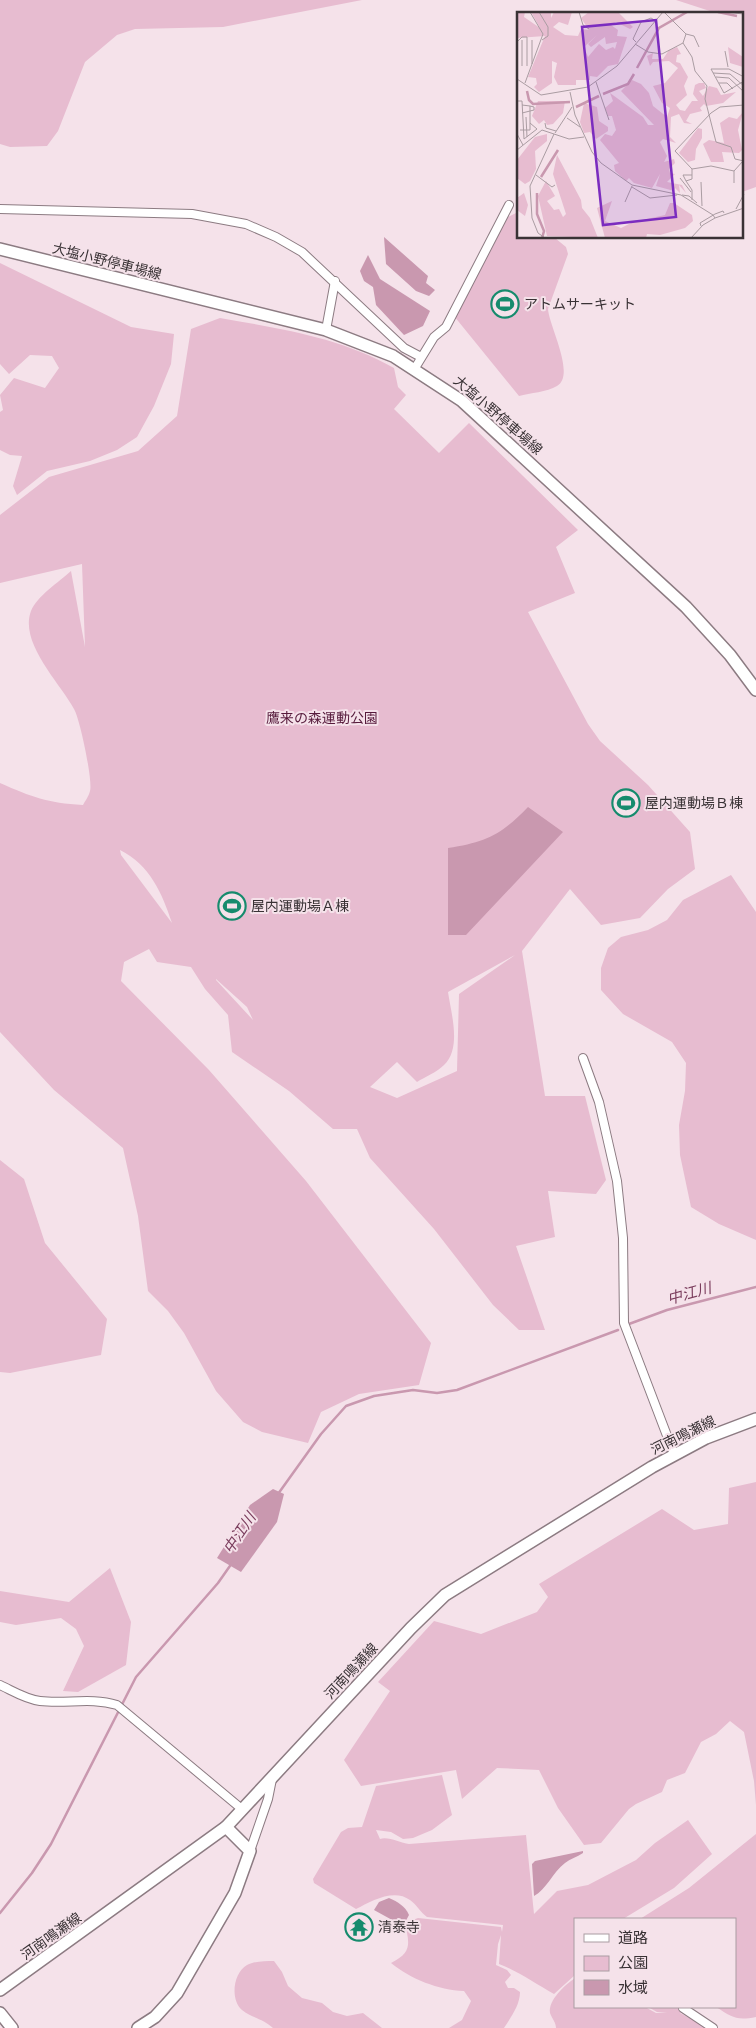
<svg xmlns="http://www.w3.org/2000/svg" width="756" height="2028" font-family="'Public Sans','Noto Sans JP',sans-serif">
<rect width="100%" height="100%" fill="#f5e2ea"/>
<g fill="#e7bcd0" fill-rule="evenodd">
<path d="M0 0H362L223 27 135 29 117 35 85 62 58 131 47 146 10 147 0 144Z"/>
<path d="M676 0H756V187L742 192V14H719Z"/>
<path d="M518 212V238H555L566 247 568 254 548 309C549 326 576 375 557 386 547 392 530 393 519 396L454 316 506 218Z"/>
<path d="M0 263 131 327 174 334 171 364 154 406 137 437 117 450 90 461 47 471 17 495 13 486 22 456 10 455 0 450V412L3 410 0 395 14 378 45 388 59 368 52 356 30 355 9 374 0 364Z"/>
<path d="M220 318C282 329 339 337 394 368L398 387 406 395 394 409 439 453 469 423 578 530 556 547 575 593 528 612 588 724 600 741 648 785 690 832 695 869 668 889 640 918 601 925 570 889 522 951 545 1096H585L606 1180 596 1194 548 1191 555 1237 516 1246 545 1330H519L493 1305 434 1229 370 1158 357 1129H333L289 1091 232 1052 228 1015 205 989 191 967 157 962 149 949 124 962 121 981 209 1070 306 1181 431 1343 419 1385 359 1394 321 1412 308 1443 262 1432 243 1422 216 1391 184 1333 168 1311 148 1291 138 1216 123 1148 54 1090 0 1032V783C32 797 47 803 83 805 85 801 89 796 90 791 93 781 80 719 74 709 60 683 19 643 31 611 37 596 59 582 71 571L85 647 82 564 0 583V515L49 477 138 451 177 416 191 329ZM120 850C150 865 162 893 172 923L121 855ZM515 955 459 994 457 1071 397 1098 370 1087 397 1062 417 1082C425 1077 437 1072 444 1065 462 1048 451 1013 448 992ZM216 979 247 1007 253 1020 216 980Z"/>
<path d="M731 875 756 912V1240L719 1224 691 1207 680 1155 679 1125 685 1091 686 1063 672 1042 623 1014 601 990V968L608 948 621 937 648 930 667 920 683 900Z"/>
<path d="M0 1160 24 1179 45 1243 107 1319 101 1355 10 1373 0 1372Z"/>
<path d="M756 1482V1805L754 1781 744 1732 730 1721 716 1734 701 1742 685 1773 667 1780 662 1792 636 1804 629 1809 601 1843 584 1845 558 1808 539 1770 497 1768 462 1799 456 1770 361 1786 344 1760 390 1691 378 1682 434 1621 481 1634 537 1612 548 1597 539 1584 662 1509 694 1530 728 1524 729 1488Z"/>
<path d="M110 1568 131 1622 126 1665 78 1692 63 1691 84 1646 76 1629 61 1618 16 1625 0 1622V1591L69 1602Z"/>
<path d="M442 1775 452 1815 432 1830 413 1838 403 1839 391 1832 376 1830 380 1839C388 1836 400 1843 409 1844L526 1835 534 1914 557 1891 588 1885 636 1860 655 1843 688 1820 712 1854 674 1888 623 1919H575V1975L554 1994C536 1984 518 1971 499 1964L501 1935 498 1944 496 1965 507 1970 511 1975 505 1982 508 1988H514L520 1992C520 2005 511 2017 504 2028H449L462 2020 471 2001 464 1991C438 1990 411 1979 391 1963 413 1952 409 1943 405 1923L418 1918 501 1927 502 1932 503 1925 427 1917C420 1912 417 1905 410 1900 394 1888 371 1901 356 1909L314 1883 313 1879 341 1832 348 1828 362 1827 376 1786Z"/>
<path d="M756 1834V2017C736 2021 732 2017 716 2007H735V1919H640L689 1888Z"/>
<path d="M274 1961 282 1972 288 1986 302 1998 322 2003 333 2012 347 2016 363 2013 382 2028H273C264 2019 252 2018 242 2010 230 2000 233 1973 247 1965 255 1961 265 1961 274 1961Z"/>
<path d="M575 1978V2007H645L656 2013H667L657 2012 648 2007H684L680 2013 708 2028H556C556 2022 552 2019 550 2013 548 2000 565 1985 575 1978Z"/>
</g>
<g fill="#c998af">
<path d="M384 237 428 276 426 283 435 290 429 296 416 291 386 264Z"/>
<path d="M368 255 380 279 430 311 423 326 404 335 376 305 373 287 364 281 360 271Z"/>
<path d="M528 807 563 832 466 935H448V848C486 842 501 835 528 807Z"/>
<path d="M273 1489 284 1494 277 1522 241 1572 217 1558 250 1505Z"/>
<path d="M583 1851V1853C577 1857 570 1859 565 1863 553 1872 546 1890 534 1896L532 1864 535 1861Z"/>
<path d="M389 1898C398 1902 405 1906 409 1915L403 1926 374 1910 379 1902Z"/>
</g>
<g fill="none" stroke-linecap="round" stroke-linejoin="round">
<g stroke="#c998af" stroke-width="2.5">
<path d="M629 1324 667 1310 756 1287"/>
<path d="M278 1494 321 1434 346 1406 374 1396 413 1390 437 1393 457 1390 618 1330"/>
<path d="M0 1913 32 1873 51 1844 136 1677 218 1583 232 1563"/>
</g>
<g stroke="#8c7b82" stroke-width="10">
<g id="street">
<path d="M0 209 192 214 246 224 276 237 302 252 404 348 421 357"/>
<path d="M326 330 335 281"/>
<path d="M415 368 434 337 446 327 509 205"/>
<path d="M583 1058 599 1102 617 1181 623 1238 624 1323 674 1454"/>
<path d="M0 1685C13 1691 25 1699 40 1701 67 1704 91 1697 117 1705L243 1810"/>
<path d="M250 1851 268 1799 272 1779"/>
<path d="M683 2008 713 2028"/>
</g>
</g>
<g stroke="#8c7b82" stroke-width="14">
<g id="secondary">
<path d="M0 249 326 330 393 356 462 401 686 607 730 655 756 690"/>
<path d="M0 1990 226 1827 411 1628 445 1595 652 1467 706 1438 756 1419"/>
<path d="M0 2013 12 2028"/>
<path d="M138 2028 155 2017 177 1993 235 1893 250 1851 226 1827"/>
</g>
</g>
<use href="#street" stroke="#fff" stroke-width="8"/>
<use href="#secondary" stroke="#fff" stroke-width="11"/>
</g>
<defs>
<g id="stadium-ring" transform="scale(1.4375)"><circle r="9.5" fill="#f5e2ea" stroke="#168b6d" stroke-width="1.5"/><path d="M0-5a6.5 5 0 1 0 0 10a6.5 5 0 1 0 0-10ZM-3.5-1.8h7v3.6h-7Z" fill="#168b6d"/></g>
<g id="temple-ring" transform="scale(1.4375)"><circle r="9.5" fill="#f5e2ea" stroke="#168b6d" stroke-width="1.5"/><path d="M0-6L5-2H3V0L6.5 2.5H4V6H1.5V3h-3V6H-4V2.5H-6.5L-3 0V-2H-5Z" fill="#168b6d"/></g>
</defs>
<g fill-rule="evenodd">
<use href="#stadium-ring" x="505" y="304"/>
<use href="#stadium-ring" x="626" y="803"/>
<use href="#stadium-ring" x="232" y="906"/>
<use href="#temple-ring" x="359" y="1927"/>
</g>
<g text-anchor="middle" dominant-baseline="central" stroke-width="4" stroke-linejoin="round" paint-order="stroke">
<g font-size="14" fill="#393235" stroke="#f5e2ea">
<text transform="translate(107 261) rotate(14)">大塩小野停車場線</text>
<text transform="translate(498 415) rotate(41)">大塩小野停車場線</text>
<text transform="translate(683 1435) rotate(-26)">河南鳴瀬線</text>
<text transform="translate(351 1671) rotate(-47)">河南鳴瀬線</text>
<text transform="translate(51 1936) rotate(-35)">河南鳴瀬線</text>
</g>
<g font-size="14" fill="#393235" stroke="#f5e2ea" text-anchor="start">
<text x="524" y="304">アトムサーキット</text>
<text x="645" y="803">屋内運動場Ｂ棟</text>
<text x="251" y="906">屋内運動場Ａ棟</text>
<text x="378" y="1927">清泰寺</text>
</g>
<g font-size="14" fill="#571b3c" stroke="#f5e2ea">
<text x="322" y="718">鷹来の森運動公園</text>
</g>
<g font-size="15" font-style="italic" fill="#7a3c5c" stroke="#f5e2ea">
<text transform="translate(689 1293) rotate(-15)">中江川</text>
<text transform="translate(239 1533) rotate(-56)">中江川</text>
</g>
</g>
<g transform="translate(517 12)">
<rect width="226" height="226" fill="#f5e2ea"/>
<path d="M0 0H8L7 5 23 16 14 0H34V6L37 0H55L51 13 42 10 36 15 48 23 61 24 64 17 72 18 64 6 72 0H101L116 15 113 17 99 10 94 13 101 18 100 24 110 25 101 52 91 54 80 65 73 64V68H59V73H41L37 65 40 51 35 49V71L22 80 17 75 20 72 19 66 11 65 28 24 0 26ZM80 23 71 32 74 35 88 25 89 32 100 30 98 37 96 35 89 38 82 32 71 45 67 35ZM160 35 164 42 160 43 159 50 163 51 171 65 167 74 170 83 159 93 163 98 168 99 175 89H181L176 82 178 73 182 71H187L189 76 182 79 186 84 192 74 200 76 204 83 219 80 206 91 189 94 187 92 183 96 185 99 173 102 169 109 175 112 167 111 162 102 154 105 153 125 159 131 146 127 143 130 150 144 147 150 157 147 158 151 152 157 153 161 158 162 150 170 165 173 169 181 162 173 163 181 158 176 157 179 139 174 143 162 135 176 117 171 112 166 109 169 98 159 97 153 102 151 83 128 88 122 95 124 99 118 95 104H91L88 96 96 89 93 81 126 105 131 113H137L104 79 115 68 124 72 132 81 136 94 150 105 153 96 145 91 136 74 148 71 161 56 152 49 136 50 133 54 130 44 136 41 135 47H146L152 38ZM211 35 226 45V55L213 51ZM21 89H48L46 101 36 112 30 113 27 108 22 112 15 104ZM67 91 80 95 82 109 91 115V119L79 127 73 120 67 121 63 110ZM226 100 221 118 225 138 222 141 205 140 207 150H194L186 132 192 128 207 131 203 111 212 105 220 107ZM181 116 185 117V126L179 137 178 148 171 150 162 141ZM30 122V129L18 139 19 157 13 169 8 172 0 166V148L18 125ZM40 143 64 188 65 196 73 206 81 226 30 224 21 184 29 169 38 184 30 189 37 198 42 197 46 205 49 202 36 162ZM7 181 11 193 8 204 0 198V186ZM95 189 88 209 104 216 116 210 148 203 153 191H157L175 203 176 209 168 216 143 223 130 222 129 226H88L80 196Z" fill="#e7bcd0" fill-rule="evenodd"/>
<path fill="none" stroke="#c998af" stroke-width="2.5" d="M201 0 220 4M120 56 142 16 170 0M10 79 12 88 16 92 53 90M86 82 111 72 117 62M59 95 82 84M24 165 41 138M20 181V202L27 219 25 226"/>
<path fill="none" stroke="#aa9ca2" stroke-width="1" d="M22 0 31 15V24L25 28M62 0 66 13 72 17M206 0 227 2M169 22 177 24 182 35M15 28V52M0 30V122L6 133M0 30 5 25H10V54M119 30 116 27 124 10 134 6 139 9M166 31 175 45 178 59 190 74 188 87 199 130 214 135 218 147 227 149M118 32 131 40 145 42 166 31 169 22 147 0M208 39 211 55M5 54V28M196 61 213 62 227 74M199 65 212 66 227 80M227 65 212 57H194L207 81 227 69M0 67 24 83 71 75 100 54 146 0M79 70 92 108M8 71 26 22 13 0M202 71H210L216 77M53 80 58 103 75 140 84 151 115 173 164 183 196 203 198 206 186 213 174 226M0 89H5L7 127 20 117 13 111M5 101 17 98V95L13 94M9 105 10 125M50 106 63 115M28 111 29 116 39 119M3 118H13V94L5 93M38 121 55 95M0 138 25 118 52 127 67 125M175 157 194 154 217 159M19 163 35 175 38 173M163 166 174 180M169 169 166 163H175M184 170 185 194M217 171V159L226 149M115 175 133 186 160 183M165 183 172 184 180 191M175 188V178L169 169 175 167V157L158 139 194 101 203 95 227 93M108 190 115 174M219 197 227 182M198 206 227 196M184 214 183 211 198 202 206 199 207 201M28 226 21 221 15 206 13 174 37 122"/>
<path fill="#7b2cbf" fill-opacity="0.15" stroke="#7b2cbf" stroke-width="2.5" d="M139 8 159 205 86 213 65 15Z"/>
<rect width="226" height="226" fill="none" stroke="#393235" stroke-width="2.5"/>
</g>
<rect x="574" y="1918" width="162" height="90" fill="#f5e2ea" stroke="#aa9ca2"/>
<rect x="584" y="1934" width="25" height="8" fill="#ffffff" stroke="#aa9ca2"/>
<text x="618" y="1943" font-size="15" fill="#393235">道路</text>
<rect x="584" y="1956" width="25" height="15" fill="#e7bcd0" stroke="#aa9ca2"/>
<text x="618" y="1968" font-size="15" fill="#393235">公園</text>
<rect x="584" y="1980" width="25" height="15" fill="#c998af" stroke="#aa9ca2"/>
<text x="618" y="1993" font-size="15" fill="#393235">水域</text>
</svg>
